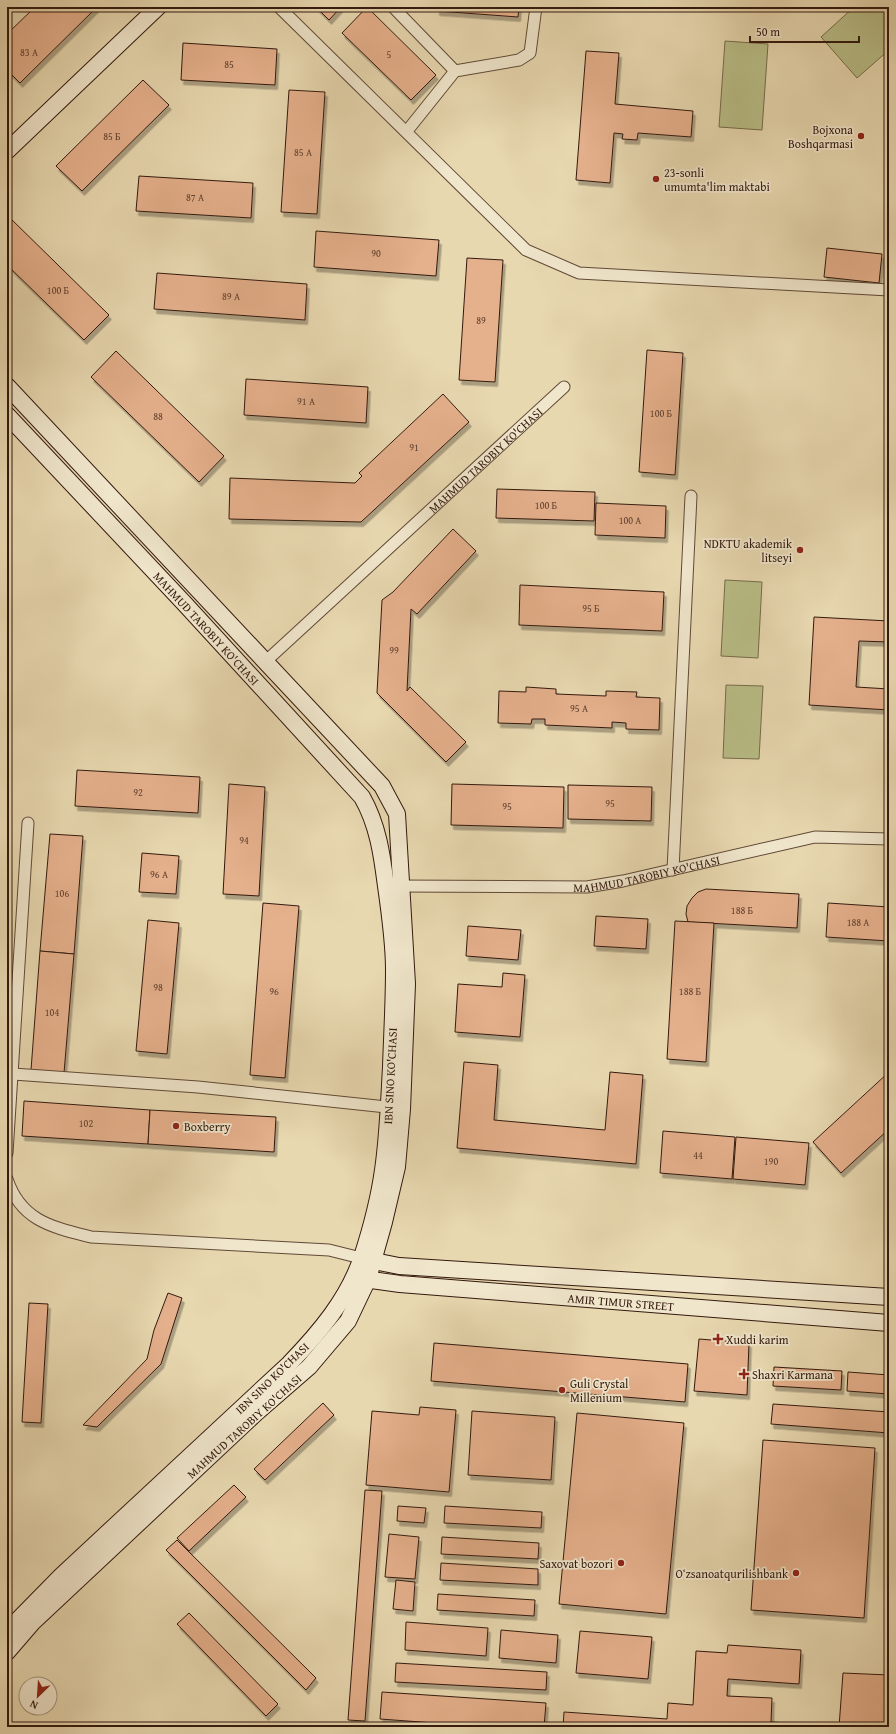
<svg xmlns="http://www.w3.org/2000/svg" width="896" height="1734" font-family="'Gentium Book Plus',serif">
<defs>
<filter id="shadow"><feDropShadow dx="2.5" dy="4.5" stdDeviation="0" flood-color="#0004"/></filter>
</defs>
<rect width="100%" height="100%" fill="#e8d8b0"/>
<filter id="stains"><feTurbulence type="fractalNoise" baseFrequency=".005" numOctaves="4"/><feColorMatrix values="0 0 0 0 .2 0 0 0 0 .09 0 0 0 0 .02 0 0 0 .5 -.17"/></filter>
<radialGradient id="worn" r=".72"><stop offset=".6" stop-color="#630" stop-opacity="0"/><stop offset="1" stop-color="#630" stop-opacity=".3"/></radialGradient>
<g fill="#b9be88" stroke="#766c4b">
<path d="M854 7H889V50L857 78 821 37Z"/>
<path d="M725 41 768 44 762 130 719 127Z"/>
<path d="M725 580 762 582 758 658 721 656Z"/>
<path d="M726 685 763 686 759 759 723 758Z"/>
</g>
<g fill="#e5b08c" stroke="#33190e" filter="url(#shadow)">
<path d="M35 7H97L20 83 7 70V34Z"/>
<path d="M316 7H341L329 20Z"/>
<path d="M367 7 436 75 411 100 342 33Z"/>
<path d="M437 7H519L518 17 437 11Z"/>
<path d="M183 43 277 49 275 85 181 80Z"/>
<path d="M586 51 619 53 615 104 693 111 691 137 638 133 637 140 622 139 623 134 614 133 610 183 576 180Z"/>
<path d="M143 80 169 105 82 191 56 166Z"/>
<path d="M289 90 325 92 317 214 281 212Z"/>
<path d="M139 176 253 183 251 218 136 211Z"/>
<path d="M7 215 109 315 84 340 7 265Z"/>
<path d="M316 231 439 240 436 276 314 267Z"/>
<path d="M827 248 882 254 879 283 824 277Z"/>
<path d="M467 258 503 260 495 382 459 380Z"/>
<path d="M157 273 307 284 305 320 154 309Z"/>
<path d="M647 350 683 353 675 475 639 472Z"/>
<path d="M116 351 224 456 199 482 91 377Z"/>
<path d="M246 379 368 387 366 423 244 415Z"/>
<path d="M443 394 469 422 361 522 229 519 230 478 355 483 362 476 359 473Z"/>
<path d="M497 489 595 492 594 521 496 518Z"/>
<path d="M596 503 666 506 665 538 595 535Z"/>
<path d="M453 529 476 551 417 614 411 609 407 691 410 687 466 742 446 762 377 693 382 600 393 592Z"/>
<path d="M520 585 664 592 662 631 519 625Z"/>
<path d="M814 617 889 621V642L859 641 856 687 889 689V710L809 705Z"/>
<path d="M526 687 556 689V694L606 696V691L637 692 636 697 660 698 659 730 626 729V723L612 722V728L545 725V719H532L531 724 498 723 499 691 526 692Z"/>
<path d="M77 770 200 777 198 813 75 806Z"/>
<path d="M229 784 265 787 259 896 223 894Z"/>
<path d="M452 784 564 787 563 828 451 825Z"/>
<path d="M568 785 652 787 651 821 568 819Z"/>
<path d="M50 834 83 836 74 954 40 951Z"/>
<path d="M142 853 179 856 176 894 139 892Z"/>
<path d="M706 889 799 894 797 928 688 922 686 914 687 906 692 898 698 892Z"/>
<path d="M263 903 299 906 285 1078 250 1075Z"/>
<path d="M828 903 889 907V941L826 937Z"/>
<path d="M596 916 648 919 646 949 594 946Z"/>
<path d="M148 920 179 923 167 1054 136 1051Z"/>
<path d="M675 921 714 923 706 1062 667 1059Z"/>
<path d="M468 926 521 930 518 960 466 956Z"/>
<path d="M40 951 74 954 64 1073 31 1070Z"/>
<path d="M503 973 525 975 520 1037 455 1032 458 984 502 987Z"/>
<path d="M464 1062 498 1065 494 1120 605 1130 610 1072 643 1075 636 1164 457 1148Z"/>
<path d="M889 1072V1129L841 1173 813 1142Z"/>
<path d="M24 1101 150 1110 148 1144 22 1136Z"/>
<path d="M150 1110 276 1117 274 1152 148 1144Z"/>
<path d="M663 1131 735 1137 732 1179 660 1173Z"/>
<path d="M736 1137 809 1143 805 1185 733 1179Z"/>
<path d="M168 1293 182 1298 161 1364 97 1427 83 1425 147 1359 154 1330Z"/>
<path d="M29 1303 48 1304 41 1423 22 1422Z"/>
<path d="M699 1339 749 1343 747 1395 694 1391Z"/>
<path d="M434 1343 688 1364 685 1402 431 1381Z"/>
<path d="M774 1367 842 1371 841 1390 773 1386Z"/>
<path d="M848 1372 889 1375V1394L847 1391Z"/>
<path d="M323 1403 334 1415 265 1480 254 1469Z"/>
<path d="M773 1404 889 1412V1433L771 1424Z"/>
<path d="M420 1407 456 1410 449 1492 366 1485 372 1411 419 1415Z"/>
<path d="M472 1411 555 1417 551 1480 468 1475Z"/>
<path d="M577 1413 684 1423 666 1614 559 1604Z"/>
<path d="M763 1440 875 1448 864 1618 751 1610Z"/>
<path d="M234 1485 246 1497 189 1551 177 1538Z"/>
<path d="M365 1490 382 1491 365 1721 348 1720Z"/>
<path d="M398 1506 426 1508 424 1523 397 1521Z"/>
<path d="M445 1506 542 1512 541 1528 444 1523Z"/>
<path d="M389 1534 419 1537 415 1579 385 1577Z"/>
<path d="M442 1537 539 1543 538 1559 441 1554Z"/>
<path d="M177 1540 316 1678 306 1690 166 1550Z"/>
<path d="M441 1563 538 1569V1585L440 1580Z"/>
<path d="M396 1580 415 1582 413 1611 393 1609Z"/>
<path d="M438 1594 535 1600 534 1616 437 1610Z"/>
<path d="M189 1613 278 1704 266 1716 177 1624Z"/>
<path d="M406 1622 488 1628 486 1656 405 1650Z"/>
<path d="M501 1630 558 1635 556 1663 499 1658Z"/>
<path d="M580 1631 652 1637 648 1679 576 1673Z"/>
<path d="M728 1645 801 1650 799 1684 728 1679 727 1696 772 1698 771 1722 808 1724 807 1727H563L564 1712 667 1719 668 1703 693 1705 696 1651 727 1653Z"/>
<path d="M396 1663 547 1672 546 1690 395 1682Z"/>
<path d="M843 1673 889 1675V1727H839Z"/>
<path d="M382 1692 546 1703 544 1727H489L380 1719Z"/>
</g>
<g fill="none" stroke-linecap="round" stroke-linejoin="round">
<g stroke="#604936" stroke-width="13">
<g id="street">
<path d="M279 7 526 250 579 273 889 290"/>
<path d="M393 7 455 71"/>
<path d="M407 131 455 71 519 60 530 53 536 7"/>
<path id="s1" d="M265 662 564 387"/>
<path d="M673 870 691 496"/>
<path id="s2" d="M395 886 587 887 623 881 815 837 889 839"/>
<path d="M13 1074 198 1087 396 1108"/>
<path d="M7 1153 28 823"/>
<path d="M7 1179C21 1221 52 1227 91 1237L329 1250 361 1258"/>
</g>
</g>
<g stroke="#33190e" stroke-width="18">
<g id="secondary">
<path d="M7 151 158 7"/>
<path d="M7 386 382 786 397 814 407 984 402 1109 397 1167 384 1222 368 1279 348 1321 309 1367 256 1413 32 1623 7 1652"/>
<path id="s3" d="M7 415 184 603 362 797C378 825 382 855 386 886 390 914 394 942 394 970 394 1003 392 1035 391 1067 389 1101 388 1136 383 1170 379 1199 371 1229 362 1257 348 1299 319 1333 289 1364L61 1576 7 1631"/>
<path d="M364 1259 399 1266 889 1297"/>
<path id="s4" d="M357 1278 400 1284 889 1323"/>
</g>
</g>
<use href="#street" stroke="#f0e6cc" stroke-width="11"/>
<use href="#secondary" stroke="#f0e6cc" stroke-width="16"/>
</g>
<g fill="#8f2418" stroke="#f0e6cc" stroke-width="1.5">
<circle cx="861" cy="136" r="4"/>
<circle cx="656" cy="179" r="4"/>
<circle cx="800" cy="550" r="4"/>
<circle cx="176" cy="1126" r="4"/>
<path d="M716 1333h4v4h4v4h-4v4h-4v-4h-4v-4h4z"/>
<path d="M742 1368h4v4h4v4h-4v4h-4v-4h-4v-4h4z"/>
<circle cx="562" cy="1390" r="4"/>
<circle cx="621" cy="1563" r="4"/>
<circle cx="796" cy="1573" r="4"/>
</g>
<g text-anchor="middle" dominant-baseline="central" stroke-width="3.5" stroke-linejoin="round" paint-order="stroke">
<g font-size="10" fill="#603f2e">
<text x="29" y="52">83 А</text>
<text x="389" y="54">5</text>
<text x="229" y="64">85</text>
<text x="112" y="136">85 Б</text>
<text x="303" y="152">85 А</text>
<text x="195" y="197">87 А</text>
<text x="376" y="253">90</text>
<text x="58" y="290">100 Б</text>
<text x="231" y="296">89 А</text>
<text x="481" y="320">89</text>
<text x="306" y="401">91 А</text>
<text x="661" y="413">100 Б</text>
<text x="158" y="416">88</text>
<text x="414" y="447">91</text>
<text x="546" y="505">100 Б</text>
<text x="630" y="520">100 А</text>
<text x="591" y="608">95 Б</text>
<text x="394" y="650">99</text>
<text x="579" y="708">95 А</text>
<text x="138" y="792">92</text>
<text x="610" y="803">95</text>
<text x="507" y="806">95</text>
<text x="244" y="840">94</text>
<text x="159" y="874">96 А</text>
<text x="62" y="893">106</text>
<text x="742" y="910">188 Б</text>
<text x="858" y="922">188 А</text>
<text x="158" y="987">98</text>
<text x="274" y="991">96</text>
<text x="690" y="991">188 Б</text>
<text x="52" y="1012">104</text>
<text x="86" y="1123">102</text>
<text x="698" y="1155">44</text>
<text x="771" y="1161">190</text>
</g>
<g font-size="12" fill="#33190e" stroke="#f0e6cc" text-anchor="start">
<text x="853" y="129" text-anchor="end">Bojxona<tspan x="853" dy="14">Boshqarmasi</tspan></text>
<text x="664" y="172">23-sonli<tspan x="664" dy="14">umumta'lim maktabi</tspan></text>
<text x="792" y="543" text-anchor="end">NDKTU akademik<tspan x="792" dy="14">litseyi</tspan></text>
<text x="184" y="1126">Boxberry</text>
<text x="726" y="1339">Xuddi karim</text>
<text x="752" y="1374">Shaxri Karmana</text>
<text x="570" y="1383">Guli Crystal<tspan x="570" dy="14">Millenium</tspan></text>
<text x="613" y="1563" text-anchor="end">Saxovat bozori</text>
<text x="788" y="1573" text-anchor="end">Oʻzsanoatqurilishbank</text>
</g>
<g font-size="12" fill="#33190e" stroke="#f0e6cc">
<text stroke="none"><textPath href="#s1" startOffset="299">MAHMUD TAROBIY KO'CHASI</textPath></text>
<text stroke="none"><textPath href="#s3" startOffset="292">MAHMUD TAROBIY KO'CHASI</textPath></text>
<text stroke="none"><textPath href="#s2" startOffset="253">MAHMUD TAROBIY KO'CHASI</textPath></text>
<text transform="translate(390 1076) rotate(-87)">IBN SINO KO'CHASI</text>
<text stroke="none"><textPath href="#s4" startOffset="265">AMIR TIMUR STREET</textPath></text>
<text transform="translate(272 1378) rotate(-44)">IBN SINO KO'CHASI</text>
<text transform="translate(244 1426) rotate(-42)">MAHMUD TAROBIY KO'CHASI</text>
</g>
</g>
<rect width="896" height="1734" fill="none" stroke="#e8d8b0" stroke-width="24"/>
<rect x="8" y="8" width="880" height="1718" fill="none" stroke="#33190e" stroke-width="2"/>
<rect x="12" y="12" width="872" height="1710" fill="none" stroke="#33190e"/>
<g transform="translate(38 1696) rotate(205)"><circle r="19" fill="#f0e6cc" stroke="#a49480"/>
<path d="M0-3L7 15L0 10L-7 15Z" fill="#8f2418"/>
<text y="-6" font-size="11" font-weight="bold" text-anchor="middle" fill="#33190e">N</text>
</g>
<path d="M750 36v6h109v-6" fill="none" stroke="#33190e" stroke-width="2"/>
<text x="756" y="36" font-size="12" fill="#33190e" stroke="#f0e6cc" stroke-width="3" paint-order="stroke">50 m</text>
<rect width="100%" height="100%" filter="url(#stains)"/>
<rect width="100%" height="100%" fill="url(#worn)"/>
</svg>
